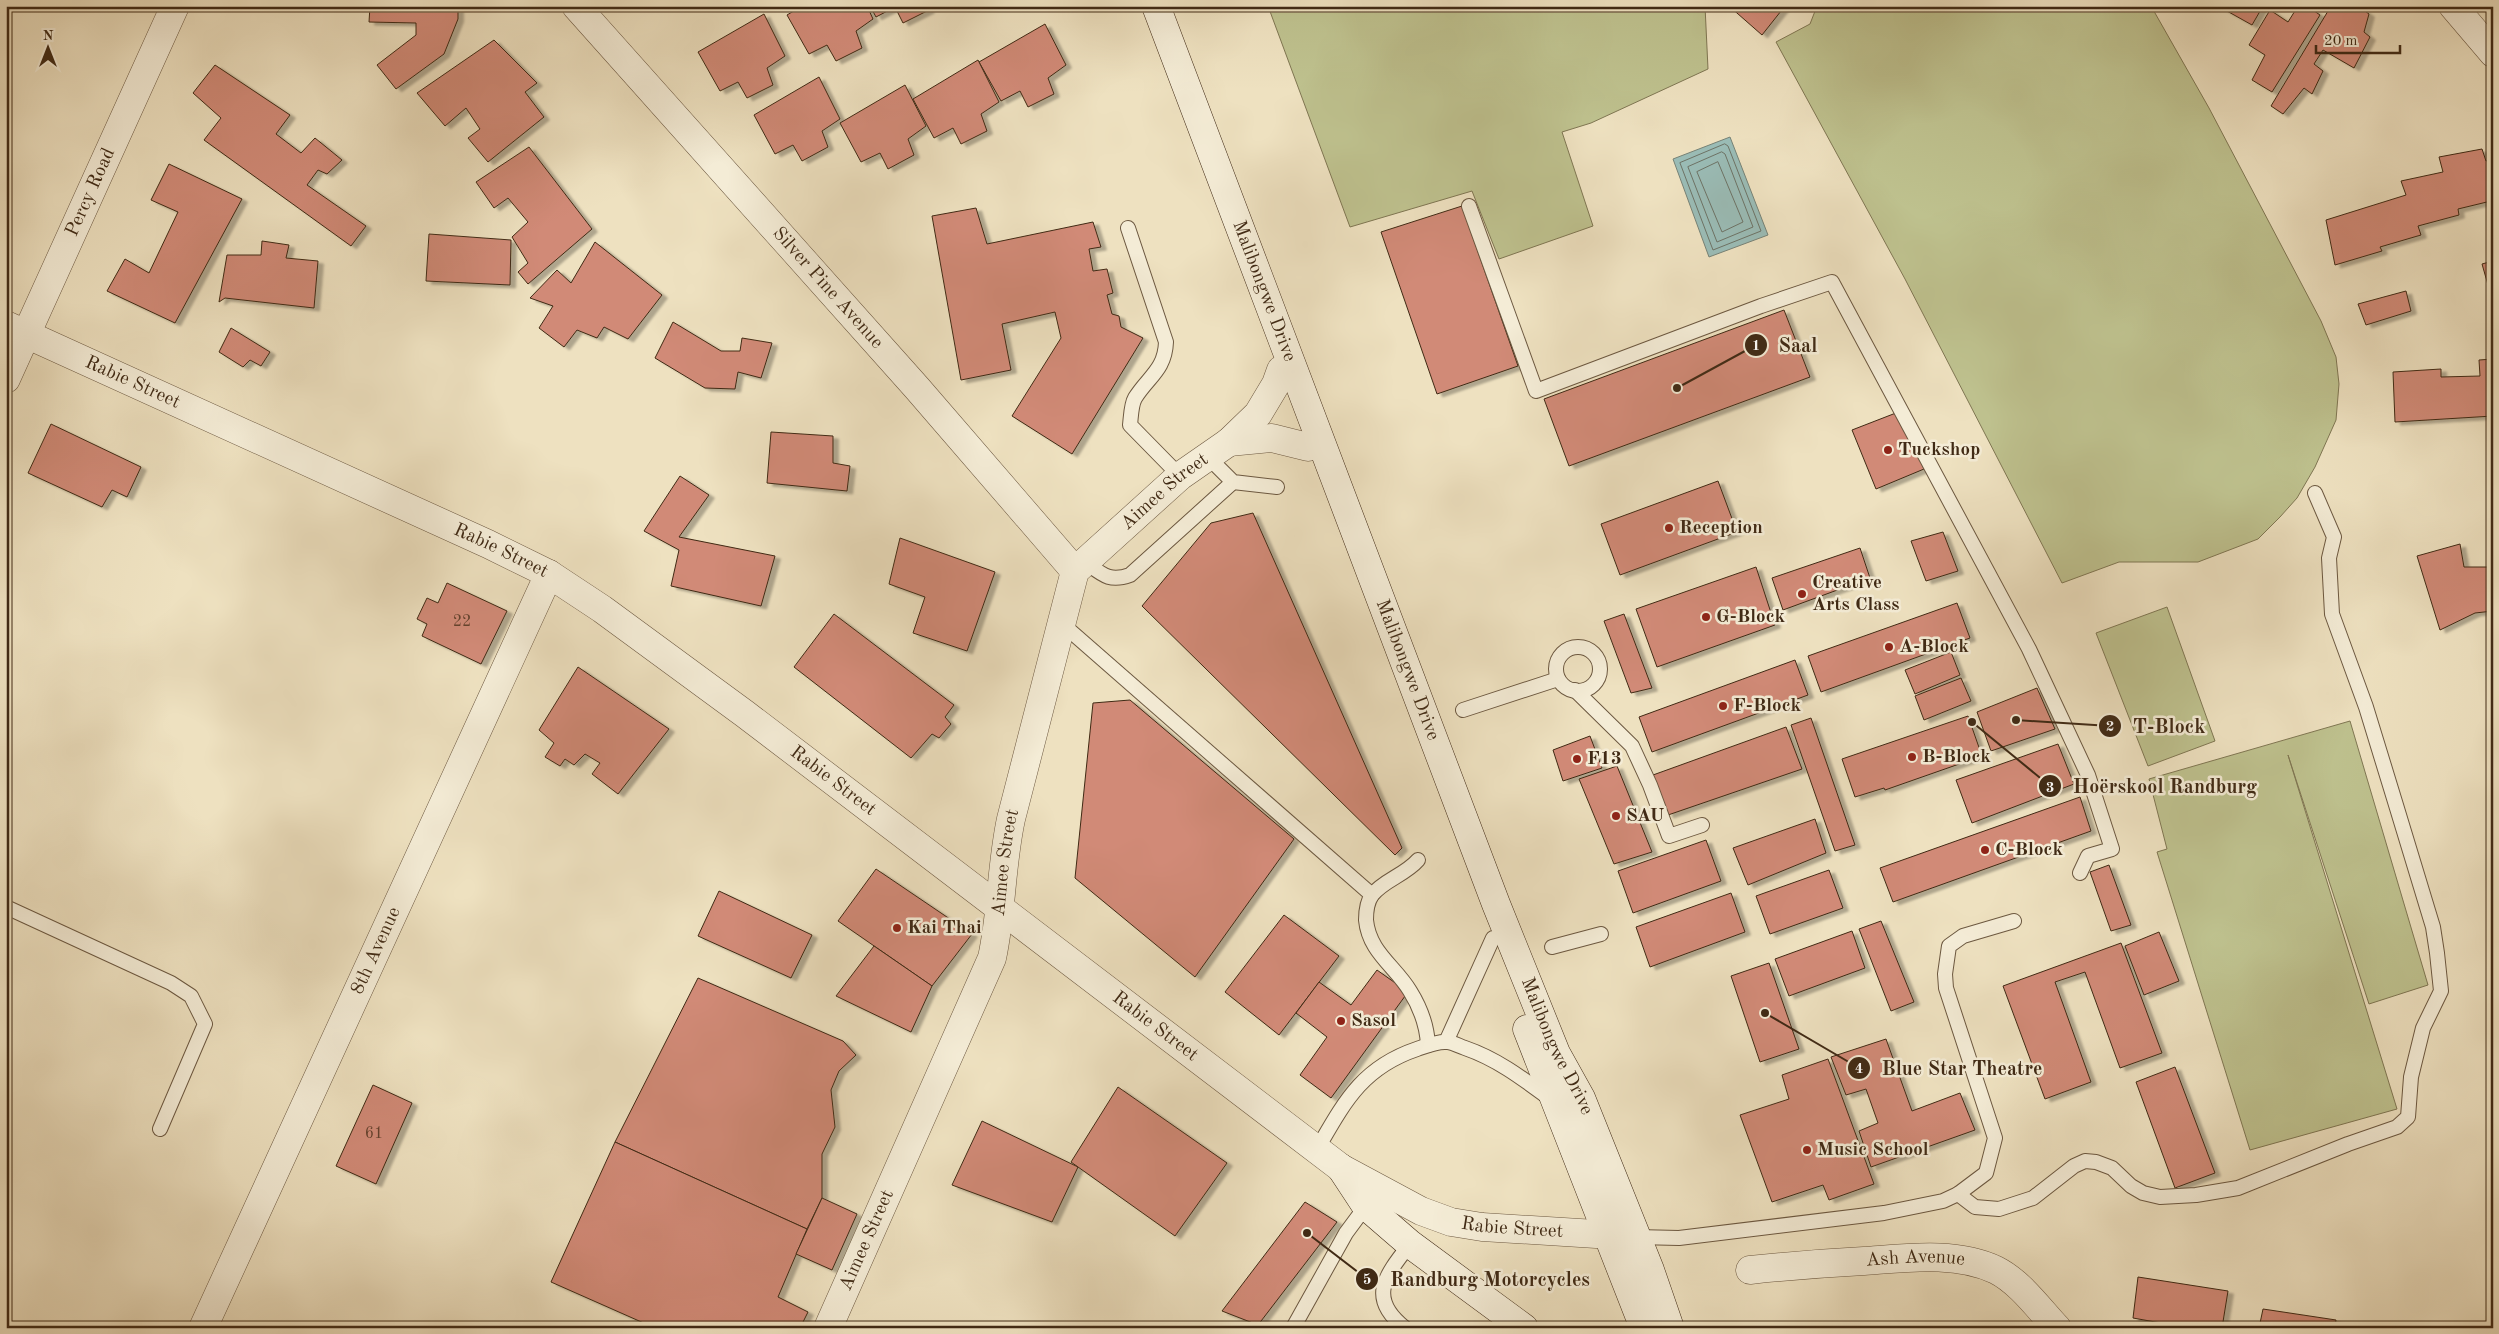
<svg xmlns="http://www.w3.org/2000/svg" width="2499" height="1334" font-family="'Old Standard TT',serif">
<defs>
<filter id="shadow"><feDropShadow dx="5.5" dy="3" stdDeviation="1" flood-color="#0004"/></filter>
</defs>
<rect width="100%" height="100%" fill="#eee1c0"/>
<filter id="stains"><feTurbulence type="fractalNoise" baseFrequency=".004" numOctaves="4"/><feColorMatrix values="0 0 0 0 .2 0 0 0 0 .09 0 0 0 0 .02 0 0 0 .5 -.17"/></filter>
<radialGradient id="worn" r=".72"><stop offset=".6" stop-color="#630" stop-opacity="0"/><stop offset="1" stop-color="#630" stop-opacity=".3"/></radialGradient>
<g fill="#bec18e" stroke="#7f7652">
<path d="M1268 6H1705L1708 69 1591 123 1562 132 1593 226 1499 259 1472 191 1350 227Z"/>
<path d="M1817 6H2151L2209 108 2321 321 2336 357 2339 384 2336 420 2315 467 2297 498 2280 517 2258 539 2198 562H2119L2062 583 1905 279 1776 42 1810 24Z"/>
<path d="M2167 607 2215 741 2148 766 2096 633Z"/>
<path d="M2350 721 2428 985 2369 1004 2288 755 2397 1109 2250 1150 2157 852 2167 849 2149 779Z"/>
</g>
<path fill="#9abcb6" stroke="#768276" d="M1730 137 1768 235 1709 257 1673 159Z"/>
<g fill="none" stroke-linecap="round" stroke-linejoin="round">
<g stroke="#6d7366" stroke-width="1">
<path d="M1725 144 1728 146 1761 231 1713 250 1680 163Z"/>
<path d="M1722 152 1725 154 1753 227 1717 242 1688 167Z"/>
<path d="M1718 162 1743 222 1722 232 1697 172Z"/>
</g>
</g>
<g fill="#d18a77" stroke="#402a15" filter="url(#shadow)">
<path d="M370 6H458V19L444 54 396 89 377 65 416 35V23L369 22Z"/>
<path d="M802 6H867L873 19 856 31 862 48 836 61 827 45 809 54 787 15Z"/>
<path d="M870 6H927L929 10 903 23 895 7 876 17Z"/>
<path d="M1729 6H1785L1762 35Z"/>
<path d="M2218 6H2263L2252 25Z"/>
<path d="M2298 6H2307L2320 15 2272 92 2252 80 2265 55 2249 45 2270 10 2288 22Z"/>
<path d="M2331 6H2358L2369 14 2364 32 2370 37 2354 68 2323 50 2314 64 2323 71 2312 94 2304 88 2283 114 2271 106Z"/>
<path d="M764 14 785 56 767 68 773 85 747 98 738 82 720 91 698 52Z"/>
<path d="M1045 24 1066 65 1048 78 1054 94 1028 107 1020 91 1001 101 979 62Z"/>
<path d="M494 40 537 83 525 92 544 117 488 162 468 138 480 129 466 108 445 126 417 93Z"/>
<path d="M978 60 999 102 981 114 987 131 961 144 953 128 934 138 913 99Z"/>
<path d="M215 65 290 115 276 134 301 153 315 138 342 160 327 174 318 170 307 185 366 226 351 246 204 140 221 118 193 93Z"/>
<path d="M819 77 840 119 822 131 828 147 802 161 793 145 775 154 754 115Z"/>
<path d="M905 85 926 126 908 139 914 155 888 169 880 153 861 162 840 123Z"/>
<path d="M529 147 592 229 528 284 518 272 528 263 512 237 528 222 508 198 494 208 476 182Z"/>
<path d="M2482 149 2486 161 2493 159V203L2491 201 2458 209 2459 215 2418 226 2421 235 2380 247 2382 251 2335 265 2326 220 2406 195 2401 181 2443 172 2439 157Z"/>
<path d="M169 164 242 199 175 323 107 291 125 259 149 273 178 212 151 200Z"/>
<path d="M1462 206 1518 366 1437 394 1381 232Z"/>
<path d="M976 208 987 244 1093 222 1101 247 1089 249 1093 271 1107 269 1113 293 1107 295 1112 314 1119 316 1121 327 1143 338 1072 454 1012 416 1061 338 1055 312 1002 324 1011 370 961 380 932 216Z"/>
<path d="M429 234 511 240 510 285 426 281Z"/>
<path d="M262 241 289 245 286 258 318 261 314 308 225 298 219 302 227 255H261Z"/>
<path d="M595 242 662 295 628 339 604 327 597 338 577 330 564 347 539 328 553 306 530 298 557 270 571 283Z"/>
<path d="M2493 261V284L2488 285 2482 264Z"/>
<path d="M2406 291 2411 311 2366 325 2358 304Z"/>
<path d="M1784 310 1810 377 1569 466 1544 399Z"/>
<path d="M673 322 721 351H740L742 338 772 343 761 378 738 372 735 389 705 388 655 358Z"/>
<path d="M231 328 270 352 261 366 250 360 243 367 219 352Z"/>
<path d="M2493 359V416L2395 422 2393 372 2441 369V377L2480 376 2479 360Z"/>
<path d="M1901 411 1924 469 1876 489 1852 430Z"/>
<path d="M51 424 141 467 127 497 112 490 102 507 28 473Z"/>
<path d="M771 432 833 436V463L850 466 847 491 767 483Z"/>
<path d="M680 476 709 495 679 537 775 556 761 606 671 586 679 550 644 531Z"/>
<path d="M1718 481 1737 532 1620 575 1601 524Z"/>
<path d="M1253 513 1402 848 1395 855 1142 606 1211 523Z"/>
<path d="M1943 532 1958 571 1926 581 1911 541Z"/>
<path d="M900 538 995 572 967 651 913 633 925 597 889 584Z"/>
<path d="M2460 544 2464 567H2493V611L2475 613 2440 630 2417 556Z"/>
<path d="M1860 548 1870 578 1783 610 1772 578Z"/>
<path d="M1756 567 1775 625 1657 667 1636 609Z"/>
<path d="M447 583 507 611 481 664 422 636 427 624 417 619 427 598 438 603Z"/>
<path d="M1957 603 1970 638 1821 692 1808 656Z"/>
<path d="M834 614 954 705 945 717 951 724 939 738 932 734 911 758 794 667Z"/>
<path d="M1624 614 1652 688 1631 693 1604 621Z"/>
<path d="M1951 652 1960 675 1915 694 1905 670Z"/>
<path d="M1795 660 1808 695 1652 752 1639 717Z"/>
<path d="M578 667 669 729 618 794 592 774 600 763 585 754 574 765 565 759 560 766 545 757 554 743 539 730Z"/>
<path d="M1961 678 1971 701 1924 720 1915 696Z"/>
<path d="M2037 688 2055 729 1991 751 1977 712Z"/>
<path d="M1130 700 1294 839 1195 977 1075 878 1093 703Z"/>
<path d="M1968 716 1982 756 1885 790 1884 788 1855 797 1842 759Z"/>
<path d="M1811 718 1855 845 1835 851 1791 725Z"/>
<path d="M1786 727 1802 769 1668 815 1653 775Z"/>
<path d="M1590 736 1602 768 1563 781 1553 750Z"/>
<path d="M2058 744 2074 784 1972 823 1956 780Z"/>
<path d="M1617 766 1652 852 1614 864 1579 779Z"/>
<path d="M2080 797 2091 831 1893 902 1880 868Z"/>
<path d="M1815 819 1826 853 1748 885 1733 848Z"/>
<path d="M1706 840 1721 881 1633 913 1618 871Z"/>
<path d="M2109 865 2131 925 2111 931 2090 872Z"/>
<path d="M876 869 972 934 932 986 838 921Z"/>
<path d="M1829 870 1843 908 1770 934 1756 896Z"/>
<path d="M719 891 812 935 791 978 698 936Z"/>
<path d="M1731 893 1745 932 1650 967 1636 927Z"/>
<path d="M1284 915 1339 956 1279 1035 1225 992Z"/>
<path d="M1881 921 1914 1002 1891 1011 1859 929Z"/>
<path d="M1852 931 1865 968 1789 996 1775 959Z"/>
<path d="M2159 932 2179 981 2144 995 2125 946Z"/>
<path d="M2121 943 2162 1053 2120 1068 2085 972 2055 982 2091 1082 2045 1099 2003 986Z"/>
<path d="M874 946 932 986 911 1032 836 996Z"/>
<path d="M1769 963 1799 1049 1760 1062 1731 976Z"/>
<path d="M1377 970 1408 992 1331 1098 1300 1075 1327 1037 1296 1013 1319 982 1351 1005Z"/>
<path d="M698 978 843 1041 856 1055 839 1071 831 1090 835 1127 822 1154V1198L807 1229 615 1142Z"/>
<path d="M1886 1039 1912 1111 1960 1093 1975 1130 1871 1167 1859 1131 1878 1123 1866 1089 1846 1095 1831 1057Z"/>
<path d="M1828 1059 1874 1184 1829 1200 1823 1185 1772 1202 1740 1115 1789 1099 1782 1075Z"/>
<path d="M2175 1067 2215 1173 2175 1188 2136 1082Z"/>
<path d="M373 1085 412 1103 376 1184 336 1166Z"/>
<path d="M1118 1087 1227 1163 1175 1236 1071 1162Z"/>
<path d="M982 1121 1078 1167 1052 1222 952 1185Z"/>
<path d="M615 1142 807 1229 778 1297 808 1312 800 1328H655L551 1282Z"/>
<path d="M822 1198 857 1214 832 1270 796 1254Z"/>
<path d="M1305 1202 1337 1222 1258 1325 1222 1311Z"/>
<path d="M2138 1277 2228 1291 2222 1328H2189L2133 1318Z"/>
<path d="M2263 1309 2336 1320 2335 1328H2259Z"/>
</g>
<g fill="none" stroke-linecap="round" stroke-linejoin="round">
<g stroke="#6c5840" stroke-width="16">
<g id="service">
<path d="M1469 206 1536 391 1761 306 1832 282 2029 649 2088 775 2112 849 2088 856 2080 873"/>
<path d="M1128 228 1166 342C1165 370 1148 377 1135 398 1131 405 1131 417 1130 425L1180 476"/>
<path d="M1207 456 1233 482 1277 487"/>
<path d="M1084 561C1101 573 1108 583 1130 575L1233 482"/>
<path d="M1060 622 1372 895"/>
<circle cx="1578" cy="669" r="22"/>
<path d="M1575 690 1632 746 1650 785 1669 836 1702 825"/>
<path d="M1463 710 1558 679"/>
<path d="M1418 860C1405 875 1384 880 1372 895 1367 902 1366 912 1366 920 1369 952 1395 966 1410 991 1420 1007 1427 1026 1428 1045"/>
<path d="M6 907 171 983 191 996 205 1024 160 1129"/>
<path d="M1552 947 1601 934"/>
<path d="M1446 1042 1493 938"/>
<path d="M1316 1151C1344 1103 1361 1068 1417 1049 1426 1046 1437 1041 1447 1042 1452 1042 1459 1046 1465 1048 1497 1059 1522 1078 1549 1098"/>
<path d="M1958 1194 1975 1207 1999 1209 2033 1198 2074 1166 2085 1161 2096 1162 2112 1168 2131 1186 2143 1193 2160 1197 2196 1195 2238 1188 2348 1144 2397 1127 2408 1117 2411 1077 2423 1028 2441 991 2437 953 2433 927 2396 805 2366 707 2332 614 2329 558 2334 537 2315 493"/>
<path d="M1636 1237 1679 1238 1884 1213 1943 1201 1958 1194 1986 1173 1995 1138 1946 988 1945 974 1949 946 1963 936 2014 921"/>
<path d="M1293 1328 1346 1233 1366 1206"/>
<path d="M1405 1328C1367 1298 1385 1276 1410 1244"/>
</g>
</g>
<g stroke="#6c5840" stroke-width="29">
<g id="minor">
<path id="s1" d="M576 6 917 388 1075 571"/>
<path d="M2453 6 2493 53"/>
<path id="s2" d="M6 379 175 6"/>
<path d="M1229 442 1272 438 1308 447"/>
<path id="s3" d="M1750 1270C1788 1266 1826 1263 1864 1261 1906 1258 1957 1251 1996 1270 2020 1282 2039 1309 2057 1328"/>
<path id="s4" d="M203 1328 549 574"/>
<path id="s5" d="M828 1328 992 958C1002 912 1001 865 1011 819L1075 571 1180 476 1229 442 1258 414 1276 384 1281 370"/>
</g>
</g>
<g stroke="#6c5840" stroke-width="29">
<g id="tertiary">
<path id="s6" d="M6 325 488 544 549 574 602 609 745 714 1341 1168 1421 1211 1451 1222 1482 1227 1628 1236"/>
</g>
</g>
<g stroke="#402a15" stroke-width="29">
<g id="secondary">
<path id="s7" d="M1156 6 1496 904 1556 1053 1581 1098 1650 1270 1670 1328"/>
<path d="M1527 1029 1644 1328"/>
<path d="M1341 1168 1366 1206 1410 1244 1524 1328"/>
</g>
</g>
<use href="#service" stroke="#f4ecd6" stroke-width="14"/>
<use href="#minor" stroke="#f4ecd6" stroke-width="28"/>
<use href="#tertiary" stroke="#f4ecd6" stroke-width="28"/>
<use href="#secondary" stroke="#f4ecd6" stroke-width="28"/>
</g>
<g fill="#8f2418" stroke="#f4ecd6" stroke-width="2">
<circle cx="1888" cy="450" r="5"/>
<circle cx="1669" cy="528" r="5"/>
<circle cx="1802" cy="594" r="5"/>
<circle cx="1706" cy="617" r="5"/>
<circle cx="1889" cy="647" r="5"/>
<circle cx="1723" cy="706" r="5"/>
<circle cx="1912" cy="757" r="5"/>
<circle cx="1577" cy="759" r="5"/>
<circle cx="1616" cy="816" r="5"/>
<circle cx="1985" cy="850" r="5"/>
<circle cx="897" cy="928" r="5"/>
<circle cx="1341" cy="1021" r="5"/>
<circle cx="1807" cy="1150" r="5"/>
</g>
<g text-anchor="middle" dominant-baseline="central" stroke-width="5" stroke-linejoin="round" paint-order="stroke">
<g font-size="16" fill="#64422e">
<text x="462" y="622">22</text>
<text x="374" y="1134">61</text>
</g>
<g font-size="19" fill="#402a15" stroke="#f4ecd6">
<text stroke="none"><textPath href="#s2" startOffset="205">Percy Road</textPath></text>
<text stroke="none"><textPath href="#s1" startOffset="378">Silver Pine Avenue</textPath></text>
<text stroke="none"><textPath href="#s7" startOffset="305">Malibongwe Drive</textPath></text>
<text stroke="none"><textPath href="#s6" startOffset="139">Rabie Street</textPath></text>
<text stroke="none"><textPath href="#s5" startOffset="921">Aimee Street</textPath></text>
<text stroke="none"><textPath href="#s6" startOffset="544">Rabie Street</textPath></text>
<text stroke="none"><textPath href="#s7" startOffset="710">Malibongwe Drive</textPath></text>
<text stroke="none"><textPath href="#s6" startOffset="949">Rabie Street</textPath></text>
<text stroke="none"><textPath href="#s5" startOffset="501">Aimee Street</textPath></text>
<text stroke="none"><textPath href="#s4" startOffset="415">8th Avenue</textPath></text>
<text stroke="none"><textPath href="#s6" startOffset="1354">Rabie Street</textPath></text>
<text stroke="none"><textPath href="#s7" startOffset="1115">Malibongwe Drive</textPath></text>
<text stroke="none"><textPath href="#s6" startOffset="1772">Rabie Street</textPath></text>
<text stroke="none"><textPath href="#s5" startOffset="96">Aimee Street</textPath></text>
<text stroke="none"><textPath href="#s3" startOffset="166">Ash Avenue</textPath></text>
</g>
<g font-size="19" font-weight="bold" fill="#402a15" stroke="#f4ecd6" text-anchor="start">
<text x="1898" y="450">Tuckshop</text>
<text x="1679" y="528">Reception</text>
<text x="1812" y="583">Creative<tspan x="1812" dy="22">Arts Class</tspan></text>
<text x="1716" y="617">G-Block</text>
<text x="1899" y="647">A-Block</text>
<text x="1733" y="706">F-Block</text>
<text x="1922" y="757">B-Block</text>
<text x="1587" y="759">F13</text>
<text x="1626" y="816">SAU</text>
<text x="1995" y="850">C-Block</text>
<text x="907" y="928">Kai Thai</text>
<text x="1351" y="1021">Sasol</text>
<text x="1817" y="1150">Music School</text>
</g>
</g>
<path fill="none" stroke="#402a15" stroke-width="2" d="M1677 388L1756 345M2016 720L2110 726M1972 722L2050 786M1765 1013L1859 1068M1307 1233L1367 1279"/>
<g fill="#402a15" stroke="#f4ecd6" stroke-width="2">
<circle cx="1677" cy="388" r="5"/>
<circle cx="2016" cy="720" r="5"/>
<circle cx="1972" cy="722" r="5"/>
<circle cx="1765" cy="1013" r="5"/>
<circle cx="1307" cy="1233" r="5"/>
<circle cx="1756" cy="345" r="12"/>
<circle cx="2110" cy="726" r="12"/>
<circle cx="2050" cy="786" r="12"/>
<circle cx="1859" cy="1068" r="12"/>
<circle cx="1367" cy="1279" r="12"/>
</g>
<g font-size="15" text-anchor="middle" font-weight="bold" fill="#fff">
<text x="1756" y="350">1</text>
<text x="2110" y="731">2</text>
<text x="2050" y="792">3</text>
<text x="1859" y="1073">4</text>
<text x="1367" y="1284">5</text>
</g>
<g font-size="20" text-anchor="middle" font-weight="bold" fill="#402a15" stroke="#f4ecd6" stroke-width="5" stroke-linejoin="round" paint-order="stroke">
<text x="1798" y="352">Saal</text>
<text x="2169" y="733">T-Block</text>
<text x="2165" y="793">Hoërskool Randburg</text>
<text x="1962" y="1075">Blue Star Theatre</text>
<text x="1490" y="1286">Randburg Motorcycles</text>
</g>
<rect width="2499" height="1334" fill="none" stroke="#eee1c0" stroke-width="25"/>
<rect x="8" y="8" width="2484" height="1319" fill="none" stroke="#402a15" stroke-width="2.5"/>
<rect x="12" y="12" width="2474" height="1309" fill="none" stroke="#402a15"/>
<g transform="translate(48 48)" stroke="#f4ecd6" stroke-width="4" paint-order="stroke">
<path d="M0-4L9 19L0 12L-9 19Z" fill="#402a15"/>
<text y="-8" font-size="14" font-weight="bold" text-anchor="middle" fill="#402a15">N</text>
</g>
<path d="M2316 45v8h84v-8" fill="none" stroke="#402a15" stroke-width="2.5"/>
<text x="2324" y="45" font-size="15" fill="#402a15" stroke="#f4ecd6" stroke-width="4" paint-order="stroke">20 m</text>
<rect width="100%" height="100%" filter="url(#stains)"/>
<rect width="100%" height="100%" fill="url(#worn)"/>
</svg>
